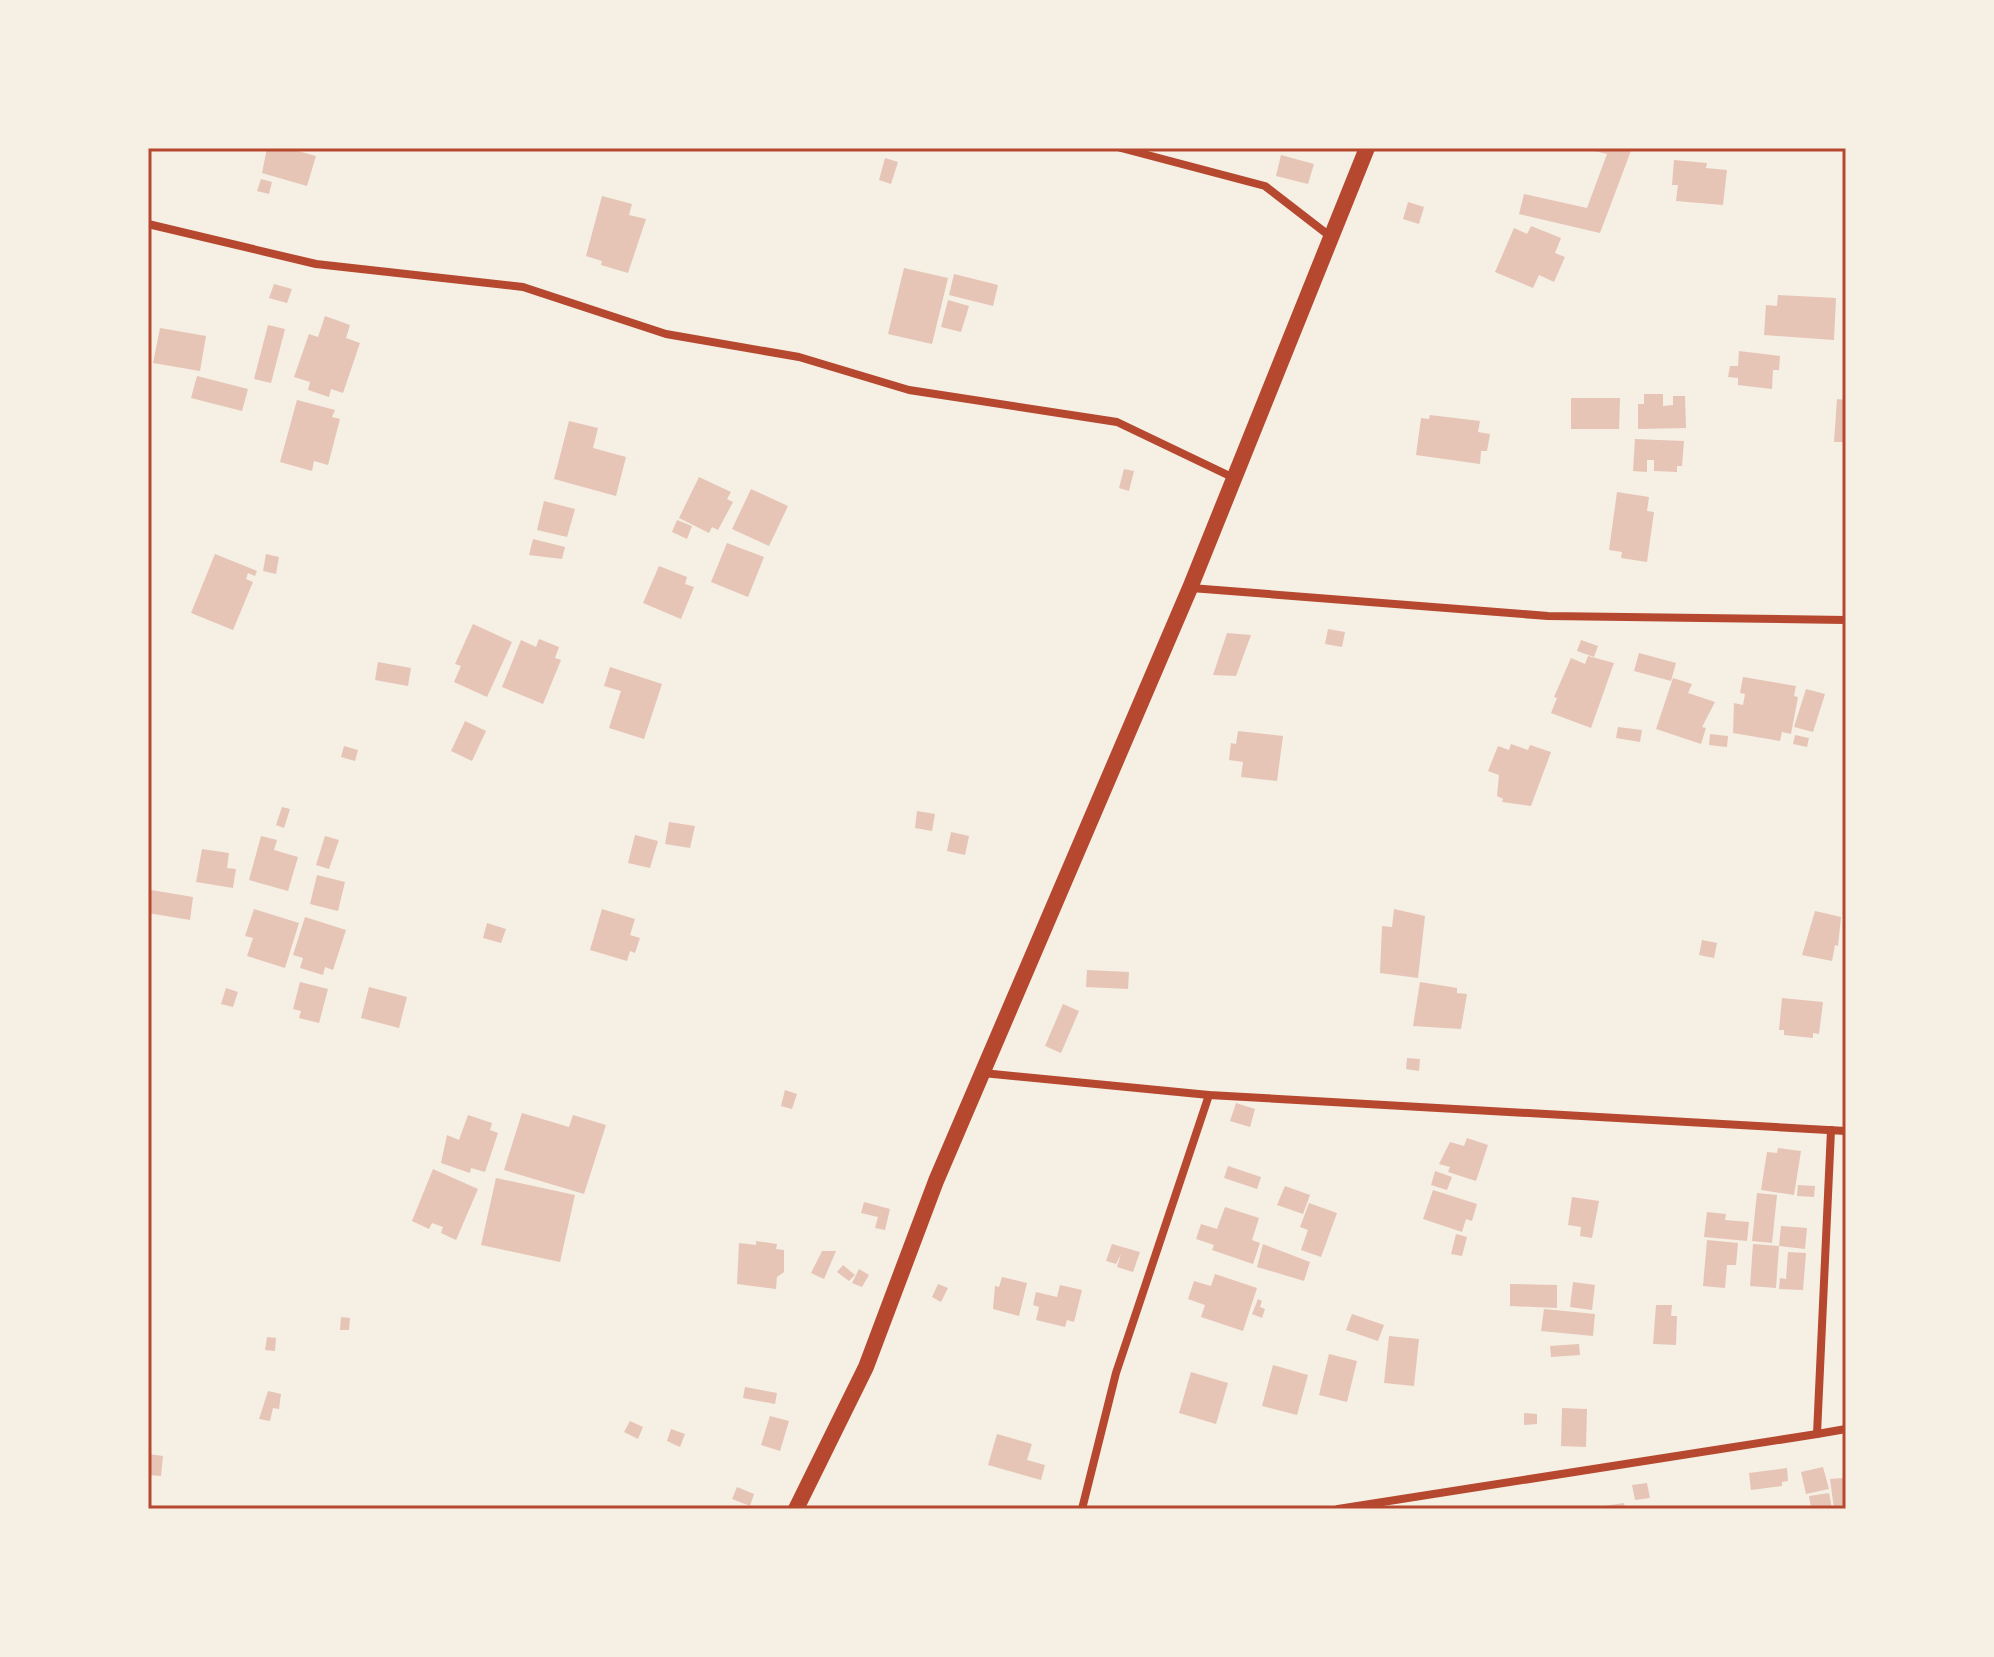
<svg xmlns="http://www.w3.org/2000/svg" width="1994" height="1657" font-family="Helvetica,sans-serif">
<rect width="100%" height="100%" fill="#f6efe4"/>
<g fill="#e6c5b7">
<path d="M267 148H287L316 156 307 186 262 173Z"/>
<path d="M1582 148H1632L1600 233 1519 214 1524 194 1587 208 1607 154Z"/>
<path d="M1281 155 1314 164 1308 184 1276 176Z"/>
<path d="M885 158 898 162 891 184 879 180Z"/>
<path d="M1674 160 1707 163 1706 168 1727 170 1723 205 1676 201 1678 185H1672Z"/>
<path d="M261 179 272 182 269 194 257 191Z"/>
<path d="M602 196 632 204 629 215 646 219 628 273 601 265 602 261 586 256Z"/>
<path d="M1408 202 1424 207 1419 224 1403 219Z"/>
<path d="M1531 226 1561 238 1555 253 1565 257 1554 282 1539 275 1533 288 1495 272 1514 228 1527 234Z"/>
<path d="M904 268 948 278 932 344 888 334Z"/>
<path d="M954 274 998 285 993 306 949 295Z"/>
<path d="M274 284 292 289 287 303 269 298Z"/>
<path d="M1778 295 1836 298 1834 340 1764 335 1766 305 1777 306Z"/>
<path d="M948 300 969 306 961 332 941 327Z"/>
<path d="M325 316 350 325 346 338 360 343 343 393 331 389 329 397 308 390 310 382 294 377 309 334 318 337Z"/>
<path d="M268 325 285 329 271 383 254 379Z"/>
<path d="M160 328 206 336 200 371 153 363Z"/>
<path d="M1739 351 1780 356 1779 370H1773L1772 389 1738 385V378L1728 377 1730 366H1738Z"/>
<path d="M197 376 248 389 242 411 191 398Z"/>
<path d="M1644 394H1663V406L1673 405V396H1685L1686 428 1638 429V404H1644Z"/>
<path d="M1571 398H1620L1619 429H1571Z"/>
<path d="M1837 399 1846 400V442H1834Z"/>
<path d="M297 400 335 410 332 417 340 419 328 465 314 461 312 471 280 462Z"/>
<path d="M1430 415 1480 421 1478 432 1490 434 1487 451H1481L1480 464 1416 455 1421 418 1429 419Z"/>
<path d="M569 421 598 428 593 448 626 457 616 496 554 479Z"/>
<path d="M1635 439 1684 441 1682 466H1677V472L1654 471V460H1647V472L1633 471Z"/>
<path d="M1124 469 1134 471 1129 491 1119 488Z"/>
<path d="M699 477 731 492 727 499 733 502 718 530 712 527 709 533 679 518Z"/>
<path d="M751 489 788 506 769 546 732 529Z"/>
<path d="M1617 492 1649 497 1647 511 1654 512 1647 562 1621 558 1622 552 1609 550Z"/>
<path d="M544 501 575 509 567 537 537 530Z"/>
<path d="M677 520 692 526 687 539 672 532Z"/>
<path d="M533 539 565 547 562 559 529 555Z"/>
<path d="M727 543 764 557 748 597 711 582Z"/>
<path d="M215 554 257 571 255 576 248 573 246 579 253 582 233 630 191 613Z"/>
<path d="M266 554 279 557 276 574 263 571Z"/>
<path d="M659 566 687 577 685 584 694 587 681 619 643 603Z"/>
<path d="M473 624 512 642 487 697 454 682 461 666 455 664Z"/>
<path d="M1328 629 1345 632 1342 647 1325 644Z"/>
<path d="M1227 633 1251 635 1236 676 1213 675Z"/>
<path d="M539 639 559 647 555 658 561 660 543 704 502 687 521 640 536 647Z"/>
<path d="M1581 640 1598 646 1594 657 1577 651Z"/>
<path d="M1639 653 1676 663 1671 681 1634 671Z"/>
<path d="M1588 656 1614 663 1591 728 1551 713 1557 698 1554 697 1571 658 1585 664Z"/>
<path d="M378 662 411 668 408 686 375 680Z"/>
<path d="M610 667 662 684 644 739 609 728 621 691 604 686Z"/>
<path d="M1743 677 1796 686 1794 696 1798 697 1791 734 1782 732 1780 741 1733 733 1734 703 1743 705 1745 694 1740 693Z"/>
<path d="M1673 678 1692 684 1688 693 1715 702 1702 727 1706 728 1701 744 1656 729Z"/>
<path d="M1806 689 1825 694 1813 732 1794 727Z"/>
<path d="M465 721 486 731 472 761 451 751Z"/>
<path d="M1618 727 1642 730 1640 742 1616 738Z"/>
<path d="M1238 731 1283 736 1277 781 1241 777 1243 762 1229 760 1231 743 1236 744Z"/>
<path d="M1710 734 1728 736 1727 747 1709 745Z"/>
<path d="M1795 735 1809 738 1807 747 1793 744Z"/>
<path d="M1511 744 1528 750 1530 745 1551 752 1531 806 1502 802 1503 799 1497 796 1499 775 1488 771 1498 746 1509 750Z"/>
<path d="M344 746 358 750 355 761 341 757Z"/>
<path d="M282 807 290 809 284 828 276 825Z"/>
<path d="M917 811 935 814 932 831 915 828Z"/>
<path d="M669 822 695 826 690 848 665 844Z"/>
<path d="M951 832 969 836 965 855 947 851Z"/>
<path d="M635 835 658 841 650 868 628 863Z"/>
<path d="M261 836 277 840 274 850 298 857 288 891 249 880Z"/>
<path d="M325 836 339 840 329 869 316 865Z"/>
<path d="M202 849 229 853 227 868 236 869 233 888 196 882Z"/>
<path d="M317 875 345 882 338 911 310 904Z"/>
<path d="M151 890 193 897 190 920 148 913Z"/>
<path d="M254 909 299 923 285 968 247 956 253 938 245 936Z"/>
<path d="M602 909 635 919 630 935 640 938 635 953 630 951 627 961 590 950Z"/>
<path d="M1394 909 1425 916 1418 978 1380 973 1382 926 1392 927Z"/>
<path d="M1815 911 1841 917 1838 946 1835 945 1832 961 1802 955Z"/>
<path d="M305 917 346 930 333 970 325 967 323 975 300 968 303 958 293 955Z"/>
<path d="M487 923 506 929 501 943 483 938Z"/>
<path d="M1702 940 1717 943 1714 958 1699 955Z"/>
<path d="M1087 970 1129 972 1128 989 1086 987Z"/>
<path d="M300 982 328 989 319 1023 299 1018 301 1011 293 1009Z"/>
<path d="M1420 982 1457 988V993L1467 994 1461 1029 1413 1026Z"/>
<path d="M369 987 407 997 399 1028 361 1018Z"/>
<path d="M226 988 238 992 233 1007 221 1004Z"/>
<path d="M1782 998 1823 1002 1819 1034 1813 1033V1038L1784 1035V1030H1779Z"/>
<path d="M1063 1004 1079 1011 1061 1053 1045 1046Z"/>
<path d="M1407 1058 1420 1059 1419 1071 1406 1069Z"/>
<path d="M785 1090 797 1094 792 1109 781 1106Z"/>
<path d="M1236 1103 1255 1109 1250 1127 1230 1121Z"/>
<path d="M522 1113 569 1127 573 1115 606 1125 584 1194 504 1170Z"/>
<path d="M468 1115 492 1123 490 1130 498 1133 485 1172 471 1168 470 1173 441 1163 447 1135 459 1140Z"/>
<path d="M1467 1138 1488 1145 1476 1181 1448 1172 1450 1167 1439 1164 1450 1142 1464 1146Z"/>
<path d="M1778 1148 1801 1151 1794 1195 1761 1190 1767 1152 1777 1153Z"/>
<path d="M1228 1166 1261 1177 1257 1189 1224 1178Z"/>
<path d="M433 1169 478 1189 456 1240 441 1233 443 1227 432 1223 429 1229 412 1221Z"/>
<path d="M1435 1171 1452 1177 1447 1190 1431 1185Z"/>
<path d="M496 1178 575 1195 560 1262 481 1245Z"/>
<path d="M1798 1185 1815 1186 1814 1197 1797 1196Z"/>
<path d="M1285 1186 1310 1195 1303 1214 1277 1205Z"/>
<path d="M1433 1190 1477 1204 1472 1221 1466 1219 1462 1232 1423 1219Z"/>
<path d="M1757 1193 1777 1195 1772 1243 1752 1241Z"/>
<path d="M1572 1197 1599 1201 1592 1238 1580 1236 1581 1227 1568 1225Z"/>
<path d="M864 1202 890 1209 885 1230 875 1228 878 1217 861 1213Z"/>
<path d="M1309 1203 1337 1213 1321 1257 1301 1250 1308 1230 1300 1227Z"/>
<path d="M1225 1207 1259 1218 1252 1240 1260 1243 1253 1264 1212 1250 1214 1245 1196 1239 1201 1224 1217 1229Z"/>
<path d="M1707 1212 1726 1214 1725 1220 1749 1222 1747 1241 1704 1237Z"/>
<path d="M1781 1226 1807 1228 1805 1249 1779 1246 1776 1288 1750 1286 1753 1244 1779 1246Z"/>
<path d="M1456 1234 1467 1237 1462 1256 1451 1254Z"/>
<path d="M1707 1240 1738 1243 1736 1265H1727L1725 1288 1703 1286Z"/>
<path d="M756 1241 777 1244 776 1249 784 1250V1272L777 1277 776 1289 737 1284 739 1243 756 1245Z"/>
<path d="M1112 1244 1140 1252 1133 1272 1117 1267 1121 1254 1116 1264 1106 1261Z"/>
<path d="M1263 1244 1310 1262 1304 1281 1257 1267Z"/>
<path d="M822 1251H836L824 1279 811 1273Z"/>
<path d="M1788 1252 1806 1253 1803 1290 1779 1289 1780 1278 1786 1279Z"/>
<path d="M843 1265 855 1275 849 1281 837 1272Z"/>
<path d="M859 1269 869 1275 862 1287 852 1283Z"/>
<path d="M1215 1274 1257 1288 1243 1331 1201 1317 1205 1305 1188 1299 1194 1281 1211 1286Z"/>
<path d="M1002 1277 1027 1283 1019 1316 993 1309 995 1286 999 1287Z"/>
<path d="M1573 1282 1595 1285 1592 1310 1570 1307Z"/>
<path d="M938 1284 948 1288 941 1302 932 1297Z"/>
<path d="M1510 1284 1557 1285V1308L1510 1306Z"/>
<path d="M1060 1285 1082 1290 1074 1322 1067 1320 1065 1327 1036 1320 1039 1307 1033 1305 1036 1292 1057 1297Z"/>
<path d="M1258 1299 1262 1301 1260 1307 1265 1309 1262 1318 1252 1314Z"/>
<path d="M1656 1305H1672L1671 1316H1677L1676 1345 1653 1344Z"/>
<path d="M1544 1309 1595 1314 1593 1336 1541 1331Z"/>
<path d="M1352 1314 1384 1325 1378 1341 1346 1330Z"/>
<path d="M341 1317 350 1318 349 1330H340Z"/>
<path d="M1389 1336 1419 1339 1414 1386 1384 1383Z"/>
<path d="M267 1337 276 1338 275 1351 265 1350Z"/>
<path d="M1579 1344 1580 1355 1551 1357 1550 1346Z"/>
<path d="M1329 1354 1357 1361 1347 1402 1319 1395Z"/>
<path d="M1273 1365 1308 1375 1297 1415 1262 1406Z"/>
<path d="M1191 1372 1228 1383 1216 1424 1179 1413Z"/>
<path d="M745 1387 777 1393 775 1404 743 1398Z"/>
<path d="M268 1391 281 1394 279 1409 273 1408 270 1421 259 1419Z"/>
<path d="M1562 1408 1587 1409 1586 1447 1561 1446Z"/>
<path d="M1524 1413 1537 1414V1424L1524 1425Z"/>
<path d="M770 1416 789 1421 780 1451 761 1445Z"/>
<path d="M630 1421 643 1427 638 1439 624 1432Z"/>
<path d="M671 1429 685 1434 680 1447 667 1441Z"/>
<path d="M997 1434 1032 1444 1027 1460 1045 1465 1041 1480 988 1465Z"/>
<path d="M148 1454 163 1456 161 1476 148 1475Z"/>
<path d="M1823 1467 1829 1489 1806 1494 1801 1472Z"/>
<path d="M1787 1468 1788 1481 1782 1482V1486L1751 1490 1749 1473Z"/>
<path d="M1846 1470V1509H1834L1830 1479 1843 1478V1471Z"/>
<path d="M1647 1483 1650 1498 1635 1500 1632 1485Z"/>
<path d="M737 1487 754 1494 750 1506 732 1499Z"/>
<path d="M1829 1493 1832 1509H1811L1809 1496Z"/>
<path d="M1624 1503 1625 1509H1598V1507Z"/>
</g>
<g fill="none" stroke-linecap="round" stroke-linejoin="round">
<g stroke="#b5482f" stroke-width="8">
<path d="M1121 148 1265 186 1331 237"/>
<path d="M148 224 316 264 523 287 666 334 799 357 909 390 1117 422 1234 478"/>
<path d="M1191 588 1548 616 1846 620"/>
<path d="M983 1073 1209 1095 1846 1131"/>
<path d="M1831 1130 1817 1434 1846 1429"/>
<path d="M1082 1509 1116 1373 1209 1095"/>
<path d="M1338 1509 1817 1434"/>
</g>
<path stroke="#b5482f" stroke-width="16" d="M796 1509 866 1367 936 1181 1190 588 1367 148"/>
</g>
<rect width="1994" height="1657" fill="none" stroke="#f6efe4" stroke-width="300"/>
<rect x="150" y="150" width="1694" height="1357" fill="none" stroke="#b5482f" stroke-width="3"/>
</svg>
